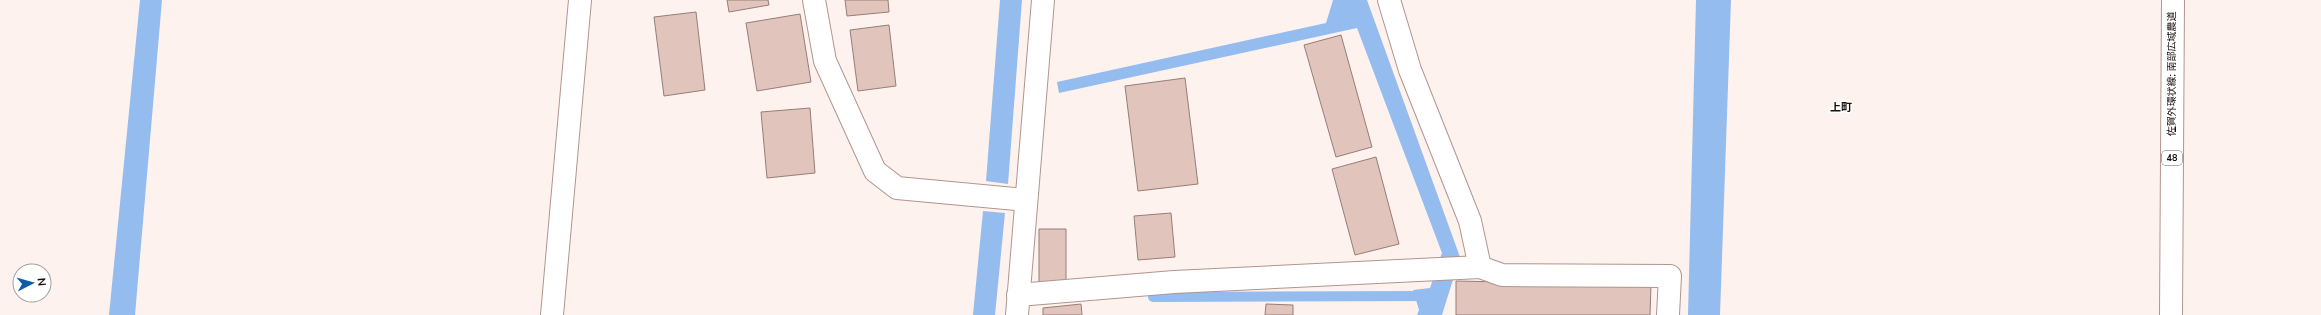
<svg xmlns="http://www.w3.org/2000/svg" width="2321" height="315" font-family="'Nunito Sans','Noto Sans JP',sans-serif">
<rect width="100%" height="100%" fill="#fef2ef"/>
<g fill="#94bcee">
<path d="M140 0H162L135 315H109Z"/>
<path d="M1000 0H1022L1008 184 986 181Z"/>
<path d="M1333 0H1367L1460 257 1442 315H1417L1419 310 1413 290 1430 288 1442 253 1357 28 1059 93 1057 82 1326 23Z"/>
<path d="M1696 0H1731L1720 315H1688Z"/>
<path d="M983 211 1005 213 995 315H973Z"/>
</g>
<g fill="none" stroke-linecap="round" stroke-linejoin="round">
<path stroke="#94bcee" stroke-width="10" d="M1153 297 1427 296"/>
</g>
<g fill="#e1c4bc" stroke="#977d76">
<path d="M727 0H768L769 5 729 12Z"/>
<path d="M845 0H888L889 12 847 16Z"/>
<path d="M696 12 705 90 664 96 654 17Z"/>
<path d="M800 14 811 82 757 91 746 23Z"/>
<path d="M889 25 896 86 858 91 850 30Z"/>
<path d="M1341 35 1372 147 1336 157 1304 45Z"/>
<path d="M1185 78 1198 184 1138 191 1125 86Z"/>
<path d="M810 108 815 173 767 178 761 112Z"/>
<path d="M1376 157 1399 244 1355 255 1332 169Z"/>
<path d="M1171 213 1175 257 1138 260 1134 216Z"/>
<path d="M1039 229H1066V281L1039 282Z"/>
<path d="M1456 281 1651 285 1650 315H1456Z"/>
<path d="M1081 304 1082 315H1043V308Z"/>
<path d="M1266 304 1293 305V315H1265Z"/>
</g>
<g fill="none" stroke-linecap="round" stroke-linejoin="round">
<g stroke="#b0958d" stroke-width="24">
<g id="minor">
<path d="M814 0 825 61 875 171 897 188 1026 200"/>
<path d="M1389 0 1410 70 1470 221 1480 267 1502 275 1670 276 1668 315"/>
<path d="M1018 295 1174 282 1480 267"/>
<path d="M552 315 580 0"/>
<path d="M1017 315 1043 0"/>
</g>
</g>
<g stroke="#b0958d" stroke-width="24">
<path id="primary" d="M2171 315 2173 0"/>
</g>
<use href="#minor" stroke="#fff" stroke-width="22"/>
<use href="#primary" stroke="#fff" stroke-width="22"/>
</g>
<g text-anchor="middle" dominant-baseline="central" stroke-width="3" stroke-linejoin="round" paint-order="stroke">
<rect fill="#fff" stroke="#5d5654" stroke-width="1" x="2162" y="151" width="20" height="14" rx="3"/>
<g font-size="9" font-weight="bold" fill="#170e0b">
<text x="2172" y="158">48</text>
</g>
<g font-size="10" fill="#170e0b" stroke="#fff">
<text transform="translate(2172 74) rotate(-90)">佐賀外環状線; 南部広域農道</text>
</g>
<g font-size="11" font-weight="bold" fill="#170e0b" stroke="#fff">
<text x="1841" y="107">上町</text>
</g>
</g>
<g transform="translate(32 283) rotate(84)"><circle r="19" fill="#ffffff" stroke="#a29f9d"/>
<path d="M0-3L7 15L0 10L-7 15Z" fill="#0f5baa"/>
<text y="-6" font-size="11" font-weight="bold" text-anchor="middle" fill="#170e0b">N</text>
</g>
</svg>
